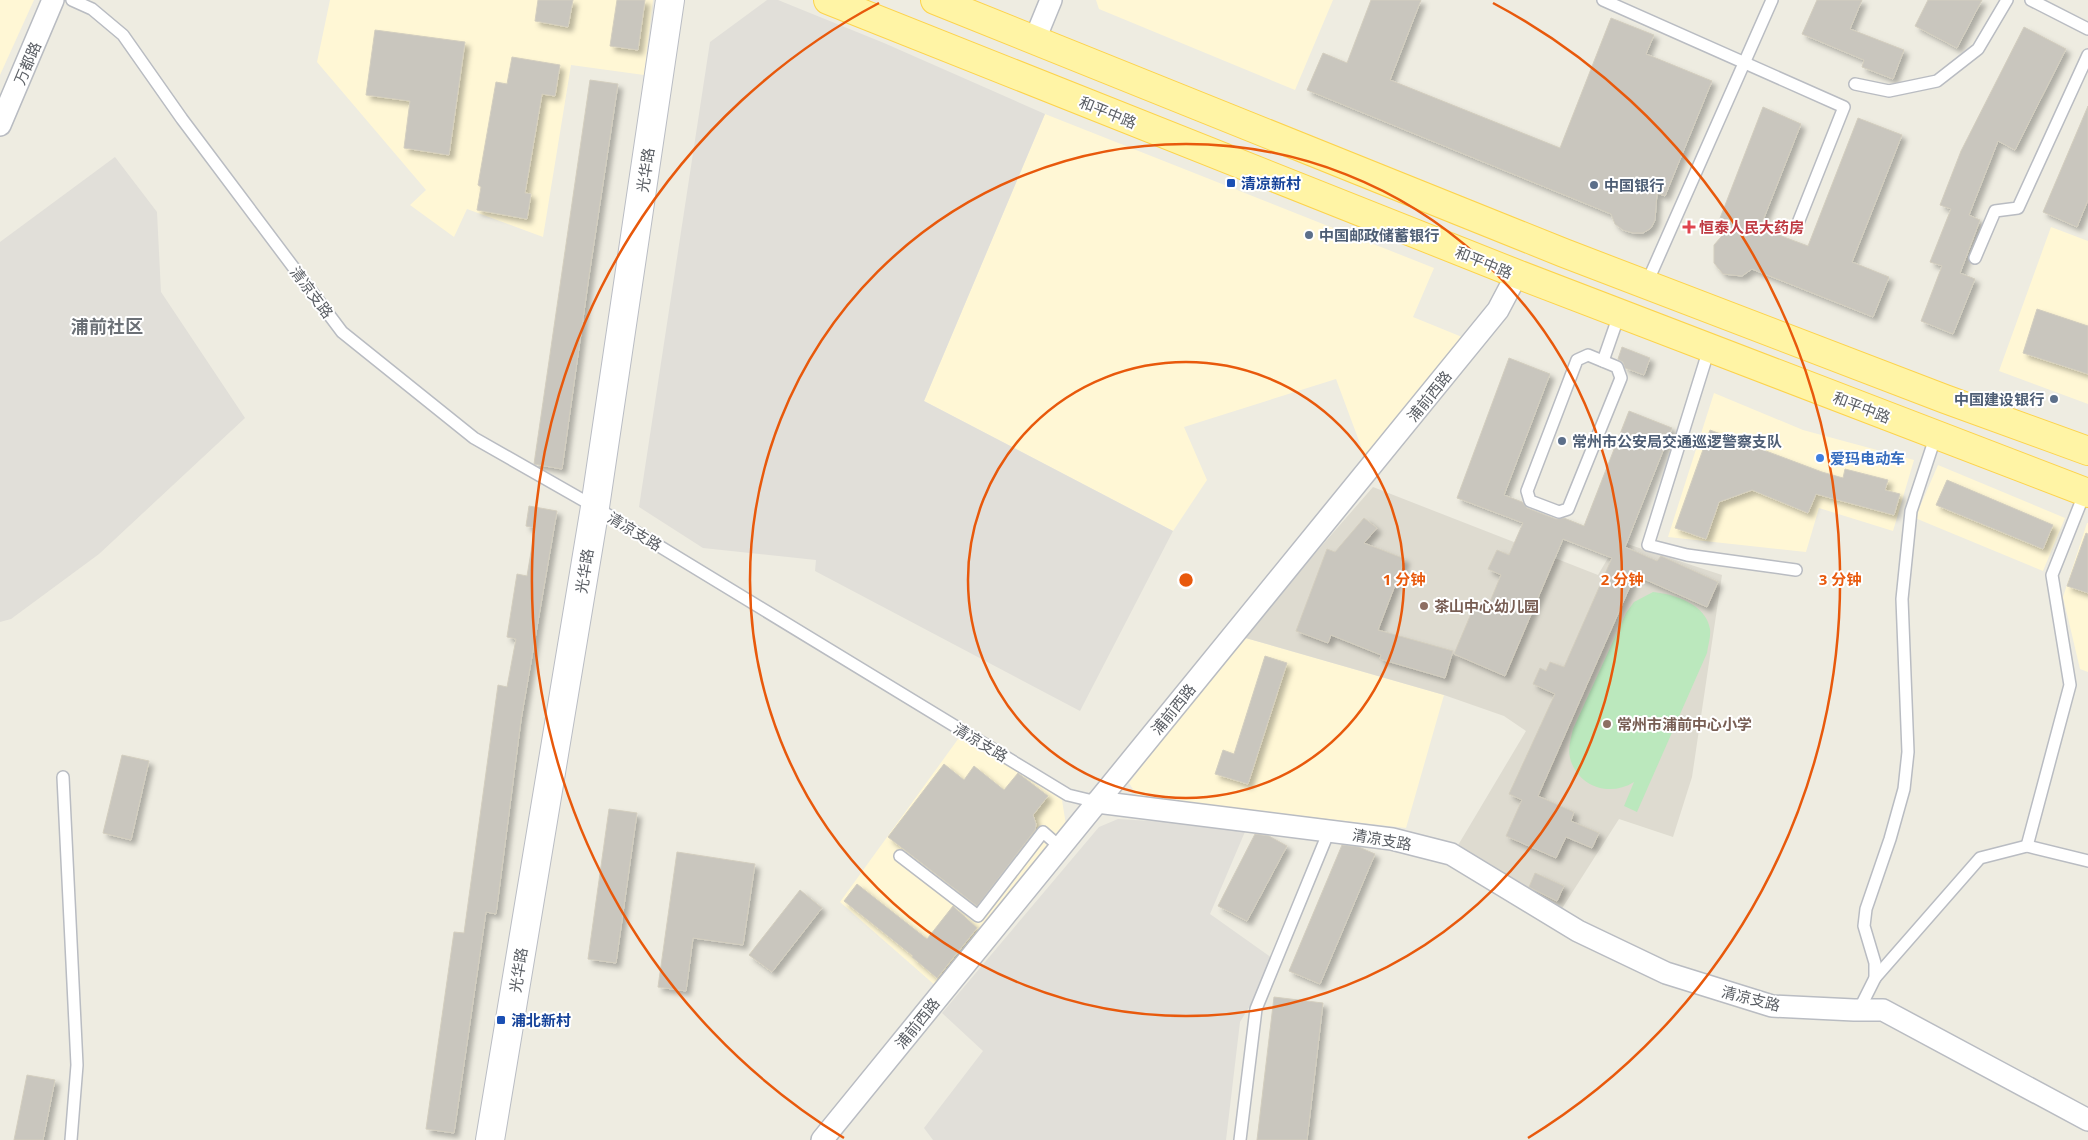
<svg xmlns="http://www.w3.org/2000/svg" width="2088" height="1140" font-family="'Open Sans','Noto Sans SC',sans-serif">
<defs>
<filter id="shadow"><feDropShadow dx="4.5" dy="4.5" stdDeviation="2.5" flood-color="#0004"/></filter>
</defs>
<rect width="100%" height="100%" fill="#eeece1"/>
<g fill="#fff7d5">
<path d="M0 0H34L0 75Z"/>
<path d="M330 0H653L644 75 571 65 543 237 467 209 454 237 410 205 426 190 317 62Z"/>
<path d="M1096 0H1333L1295 90 1099 9Z"/>
<path d="M1045 114 1434 268 1413 317 1462 337 1365 457 1336 379 1184 427 1207 480 1173 531 924 401Z"/>
<path d="M2051 227 2088 241V404L1999 371Z"/>
<path d="M1714 393 1803 430 1914 460 1893 531 1819 508 1806 552 1668 537Z"/>
<path d="M1938 465 2065 518 2043 571 1915 518Z"/>
<path d="M2087 523H2088V672L2080 669 2063 597Z"/>
<path d="M1242 637 1444 695 1406 828 1138 797 1129 783Z"/>
<path d="M961 735 1062 800 1066 825 937 987 840 902Z"/>
</g>
<g fill="#e1dfd9">
<path d="M767 0H778L884 43 1045 114 924 401 1173 531 1080 711 815 571 816 560 703 548 639 507 710 42Z"/>
<path d="M115 157 157 212 161 292 245 418 99 554 11 619 0 622V242Z"/>
<path d="M1118 819 1247 827 1210 914 1272 958 1259 991 1240 1022 1226 1140H933L924 1128 983 1051 942 1013 1099 827Z"/>
</g>
<path fill="#dedbd0" d="M1373 487 1598 575 1618 541 1722 575 1692 777 1673 837 1619 819 1561 910 1457 847 1526 731 1504 716 1444 695 1242 637Z"/>
<path fill="#bbe8bd" d="M1653 592C1674 594 1706 604 1710 629 1711 637 1708 645 1707 653L1637 812 1624 806 1634 782C1612 796 1583 789 1572 764 1567 753 1570 741 1573 729L1626 613 1634 602Z"/>
<g fill="#c9c6be" stroke="#d3cebf" filter="url(#shadow)">
<path d="M538 0H573L568 27 535 21Z"/>
<path d="M617 0H645L638 50 610 46Z"/>
<path d="M1371 0H1421L1390 80 1560 148 1611 18 1654 35 1646 54 1712 81 1665 196 1657 193 1655 220 1651 228 1643 233H1633L1623 230 1615 224 1611 214 1307 90 1323 53 1347 63Z"/>
<path d="M1817 0H1862L1850 29 1904 50 1893 79 1862 67 1864 60 1802 34Z"/>
<path d="M1928 0H1982L1957 48 1915 26Z"/>
<path d="M2024 27 2066 49 2015 150 1998 141 1969 215 1980 220 1960 273 1975 279 1953 334 1921 321 1942 266 1930 262 1951 209 1940 205 1961 151Z"/>
<path d="M375 30 465 42 449 155 404 148 410 101 366 95Z"/>
<path d="M512 57 560 65 555 96 542 94 525 193 531 194 527 219 477 210 481 187 478 185 496 82 507 84Z"/>
<path d="M590 80 618 84 589 276 562 469 534 464Z"/>
<path d="M2088 106V200L2077 227 2043 212Z"/>
<path d="M1763 107 1801 124 1760 228 1808 246 1858 118 1902 135 1852 262 1889 277 1873 317 1752 269 1742 276 1723 274 1714 263V245L1727 230 1717 226Z"/>
<path d="M2037 309 2088 326V374L2023 353Z"/>
<path d="M1622 347 1650 358 1644 375 1625 368 1623 362 1618 359Z"/>
<path d="M1509 358 1550 374 1504 495 1522 502 1527 508 1556 519 1564 518 1584 526 1629 411 1672 428 1625 547 1657 561 1661 556 1718 582 1707 607 1635 575 1538 796 1574 812 1571 821 1599 833 1592 848 1566 837 1556 858 1506 836 1522 800 1509 794 1555 694 1533 684 1540 668 1546 671 1550 662 1564 667 1612 558 1563 539 1505 676 1454 654 1473 609 1485 614 1501 575 1488 569 1497 550 1509 555 1523 523 1457 498Z"/>
<path d="M1710 430 1822 472 1843 478 1845 469 1888 480 1885 490 1900 494 1894 515 1816 494 1808 513 1752 490 1719 502 1706 539 1675 528Z"/>
<path d="M1947 480 2053 525 2043 549 1936 505Z"/>
<path d="M529 506 557 511 521 720 496 914 486 912 454 1133 426 1129 454 932 464 933 498 685 507 687 516 639 507 637 517 574 527 576 535 528 526 526Z"/>
<path d="M1364 518 1377 528 1364 543 1405 559 1378 630 1453 651 1445 678 1380 659 1381 655 1331 635 1328 643 1296 631 1327 549 1335 552Z"/>
<path d="M2086 533 2088 534V593L2067 586Z"/>
<path d="M1265 656 1287 663 1248 784 1215 774 1223 750 1234 754Z"/>
<path d="M122 755 149 761 131 840 103 833Z"/>
<path d="M944 764 964 780 974 766 1004 790 1018 773 1048 796 1033 815 1036 824 1035 830 977 906 888 837Z"/>
<path d="M609 809 637 813 616 963 588 959Z"/>
<path d="M1255 834 1269 836 1287 846 1247 921 1218 906Z"/>
<path d="M1342 845 1359 847 1375 854 1320 984 1289 971Z"/>
<path d="M677 852 755 864 743 945 693 938 686 991 658 987Z"/>
<path d="M1535 873 1564 886 1557 901 1529 887Z"/>
<path d="M857 884 927 939 953 906 977 928 937 978 912 957 913 956 844 901Z"/>
<path d="M800 890 822 908 772 972 749 955Z"/>
<path d="M1274 997 1323 1003 1307 1140H1257Z"/>
<path d="M27 1075 55 1080 43 1140H14Z"/>
</g>
<g fill="none" stroke-linecap="round" stroke-linejoin="round">
<g stroke="#b9bcc2" stroke-width="14">
<g id="service">
<path d="M72 0 92 9 123 35 182 119 342 332 474 438 595 507 1068 795 1097 802"/>
<path d="M1603 0 1844 107 1796 228"/>
<path d="M2031 0 2088 29"/>
<path d="M1855 84 1889 91 1937 81 1978 49 2007 0"/>
<path d="M1975 258 1995 211 2018 208 2088 55"/>
<path d="M1646 285 1772 0"/>
<path d="M1709 349 1648 545 1687 555 1796 570"/>
<path d="M1588 355 1617 367 1621 378 1568 509 1559 512 1530 501 1527 491 1577 360Z"/>
<path d="M1603 361 1619 315"/>
<path d="M63 777 77 1065 71 1140"/>
<path d="M2027 846 2070 685 2052 575 2085 492"/>
<path d="M900 856 978 916 1043 832 1060 847"/>
<path d="M1875 978 1980 858 2027 846 2088 861"/>
<path d="M1859 1010 1875 978V963L1864 926 1866 909 1890 839 1904 789 1908 752 1902 599 1911 511 1936 435"/>
<path d="M1240 1140 1256 1009 1329 831"/>
</g>
</g>
<g stroke="#b9bcc2" stroke-width="24">
<g id="minor">
<path d="M1035 39 1051 0"/>
<path d="M0 125 53 0"/>
<path d="M1097 802 1392 839 1451 854 1578 931 1666 973 1772 1006 1854 1010H1883L2088 1120"/>
<path d="M822 1140 1498 310 1517 274"/>
</g>
</g>
<g stroke="#babdc4" stroke-width="30">
<path id="secondary" d="M490 1140 595 507 670 0"/>
</g>
<g stroke="#fdd34c" stroke-width="30">
<g id="primary">
<path d="M828 0 1517 274 2088 493"/>
<path d="M935 0 1564 253 1945 399 2088 451"/>
</g>
</g>
<use href="#service" stroke="#fff" stroke-width="11"/>
<use href="#minor" stroke="#fff" stroke-width="21"/>
<use href="#secondary" stroke="#fff" stroke-width="28"/>
<use href="#primary" stroke="#fff4a5" stroke-width="28"/>
</g>
<g fill="none" stroke="#e8590c" stroke-width="2.5">
<circle cx="1186" cy="580" r="218"/>
<circle cx="1186" cy="580" r="436"/>
<path d="M844 1138A654 654 0 0 1 879 3M1493 3A654 654 0 0 1 1528 1138"/>
</g>
<g fill="#1a4fb4" stroke="#fff" stroke-width="2">
<rect x="1226" y="178" width="10" height="10" rx="2.5"/>
<rect x="496" y="1015" width="10" height="10" rx="2.5"/>
</g>
<g fill="#5c6f8a" stroke="#fff" stroke-width="2">
<circle cx="1594" cy="185" r="5"/>
<circle cx="1309" cy="235" r="5"/>
<circle cx="2054" cy="399" r="5"/>
<circle cx="1562" cy="441" r="5"/>
</g>
<path fill="#e0444e" stroke="#fff" stroke-width="2" d="M1686.5 219.5h5v5h5v5h-5v5h-5v-5h-5v-5h5z"/>
<circle fill="#3f7fe0" stroke="#fff" stroke-width="2" cx="1820" cy="458" r="5"/>
<g fill="#8d6e63" stroke="#fff" stroke-width="2">
<circle cx="1424" cy="606" r="5"/>
<circle cx="1607" cy="724" r="5"/>
</g>
<g text-anchor="middle" dominant-baseline="central" stroke-width="4" stroke-linejoin="round" paint-order="stroke">
<g font-size="15" fill="#5a5e64" stroke="#fff">
<text transform="translate(27 63) rotate(-67)">万都路</text>
<text transform="translate(1108 112) rotate(22)">和平中路</text>
<text transform="translate(645 170) rotate(-82)">光华路</text>
<text transform="translate(1484 262) rotate(22)">和平中路</text>
<text transform="translate(312 292) rotate(53)">清凉支路</text>
<text transform="translate(1429 396) rotate(-51)">浦前西路</text>
<text transform="translate(1862 407) rotate(21)">和平中路</text>
<text transform="translate(635 531) rotate(31)">清凉支路</text>
<text transform="translate(584 571) rotate(-81)">光华路</text>
<text transform="translate(1173 709) rotate(-51)">浦前西路</text>
<text transform="translate(981 742) rotate(31)">清凉支路</text>
<text transform="translate(1382 839) rotate(10)">清凉支路</text>
<text transform="translate(518 970) rotate(-81)">光华路</text>
<text transform="translate(1751 998) rotate(14)">清凉支路</text>
<text transform="translate(917 1023) rotate(-51)">浦前西路</text>
</g>
<g font-size="15" font-weight="bold" fill="#164399" stroke="#fff" text-anchor="start">
<text x="1241" y="183">清凉新村</text>
<text x="511" y="1020">浦北新村</text>
</g>
<g font-size="15" font-weight="bold" fill="#4e5e75" stroke="#fff" text-anchor="start">
<text x="1604" y="185">中国银行</text>
<text x="1319" y="235">中国邮政储蓄银行</text>
<text x="2044" y="399" text-anchor="end">中国建设银行</text>
<text x="1572" y="441">常州市公安局交通巡逻警察支队</text>
</g>
<g font-size="15" font-weight="bold" fill="#be3a42" stroke="#fff" text-anchor="start">
<text x="1699" y="227">恒泰人民大药房</text>
</g>
<g font-size="15" font-weight="bold" fill="#366cbe" stroke="#fff" text-anchor="start">
<text x="1830" y="458">爱玛电动车</text>
</g>
<g font-size="15" font-weight="bold" fill="#785e54" stroke="#fff" text-anchor="start">
<text x="1434" y="606">茶山中心幼儿园</text>
<text x="1617" y="724">常州市浦前中心小学</text>
</g>
<g font-size="18" font-weight="bold" fill="#6b7076" stroke="#fff">
<text x="107" y="326">浦前社区</text>
</g>
</g>
<circle cx="1186" cy="580" r="8" fill="#e8590c" stroke="#fff" stroke-width="2.5"/>
<g font-size="15" text-anchor="middle" font-weight="bold" fill="#e8590c" stroke="#fff" stroke-width="4" stroke-linejoin="round" paint-order="stroke">
<text x="1404" y="585">1 分钟</text>
<text x="1622" y="585">2 分钟</text>
<text x="1840" y="585">3 分钟</text>
</g>
</svg>
